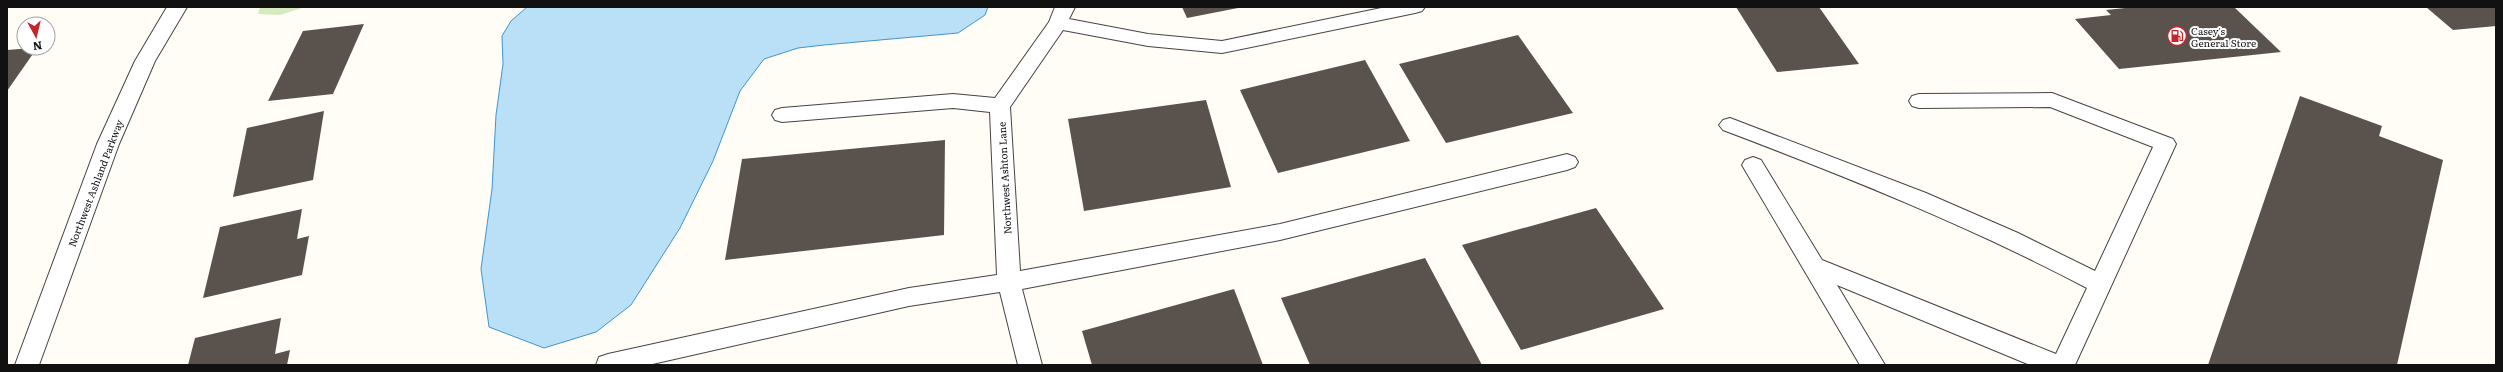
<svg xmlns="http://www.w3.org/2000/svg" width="2503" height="372" font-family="Literata,serif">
<rect width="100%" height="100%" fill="#fffdf5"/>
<path fill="#d5ebbd" d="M260 7H305L280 15 258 14Z"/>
<path fill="#b9e0f7" stroke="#3f96cf" d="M527 7H988L985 15 958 33 824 45 798 48 764 59 740 91 713 161 680 228 631 305 596 332 544 348 489 327 481 269 492 189 496 115 503 64 502 36 511 21Z"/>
<g fill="#5a524d">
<path d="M1182 7H1238V8L1187 18Z"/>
<path d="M1736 7H1819L1859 64 1777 72Z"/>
<path d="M2135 7H2234L2281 52 2119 69 2075 19 2111 15 2106 10Z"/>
<path d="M2426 7H2496V26L2453 30Z"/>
<path d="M364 24 333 94 268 101 303 31Z"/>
<path d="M1518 35 1573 113 1446 143 1399 64Z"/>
<path d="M32 48H37L7 91V50Z"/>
<path d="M1365 60 1410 141 1278 173 1240 90Z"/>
<path d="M2300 96 2382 126 2379 136 2443 160 2397 365H2208Z"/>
<path d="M1206 100 1231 187 1084 211 1068 119Z"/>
<path d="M324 111 313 180 233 197 247 128Z"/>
<path d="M945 140 944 235 725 260 742 159Z"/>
<path d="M1596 208 1664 309 1521 350 1462 245Z"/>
<path d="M302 209 297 239 309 236 302 275 203 298 220 227Z"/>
<path d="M1425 258 1482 365H1310L1281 298Z"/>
<path d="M1234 289 1263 365H1092L1082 331Z"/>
<path d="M281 318 275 354 290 350 287 365H188L195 338Z"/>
</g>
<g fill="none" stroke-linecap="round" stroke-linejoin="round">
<g stroke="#444" stroke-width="2">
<path id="service" d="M2052 93 2173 139 2176 144 2075 365H2030L1837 285 1885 365H1860L1742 165 1745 160 1753 157 1761 160 1822 260 2056 354 2087 288C1969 226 1847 177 1723 130L1719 125 1723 120 1730 118 1926 193 2018 233 2095 271 2153 147 2050 107 1919 108 1912 106 1909 101 1912 96 1919 94Z"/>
</g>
<g stroke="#444" stroke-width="2">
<g id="minor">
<path d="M167 7H187L155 61 119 144 39 365H15L97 144 135 61Z"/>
<path d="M1055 7H1075L1069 19 1148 34 1222 41 1386 7H1425L1422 11 1415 13 1222 53 1148 46 1063 30 1010 107 1020 271 1280 224 1567 154 1575 157 1578 162 1575 167 1567 170 1280 240 1022 289 1042 365H1018L1000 292 909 306 648 365H596L599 357 608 354 909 288 997 275 990 112 953 108 782 122 775 120 772 115 775 110 782 108 953 94 995 98 1049 22Z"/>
</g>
</g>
<use href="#service" fill="#fff" fill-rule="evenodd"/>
<use href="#minor" fill="#fff" fill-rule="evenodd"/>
</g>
<defs>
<g id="fuel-ring" transform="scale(1)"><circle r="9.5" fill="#fff" stroke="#c4262e" stroke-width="1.5"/><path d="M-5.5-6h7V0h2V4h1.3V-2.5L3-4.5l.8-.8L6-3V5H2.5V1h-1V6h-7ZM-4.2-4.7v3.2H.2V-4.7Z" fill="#c4262e"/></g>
</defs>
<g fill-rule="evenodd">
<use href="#fuel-ring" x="2177" y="36"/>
</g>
<g text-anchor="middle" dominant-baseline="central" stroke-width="4" stroke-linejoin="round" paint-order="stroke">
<g font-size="10" fill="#111" stroke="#fff" text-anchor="start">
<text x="2191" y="30">Casey's<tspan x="2191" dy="12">General Store</tspan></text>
</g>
<g font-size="10" fill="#111" stroke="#fff">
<text transform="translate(1004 178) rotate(-93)">Northwest Ashton Lane</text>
<text transform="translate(95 183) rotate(-69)">Northwest Ashland Parkway</text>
</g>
</g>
<rect width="2503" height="372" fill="none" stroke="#111111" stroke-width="16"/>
<g transform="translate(36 36) rotate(172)"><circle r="19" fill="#ffffff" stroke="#a0a0a0"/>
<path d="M0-3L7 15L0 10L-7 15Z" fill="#c4262e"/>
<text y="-6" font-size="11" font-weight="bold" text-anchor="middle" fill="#111111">N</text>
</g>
</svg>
